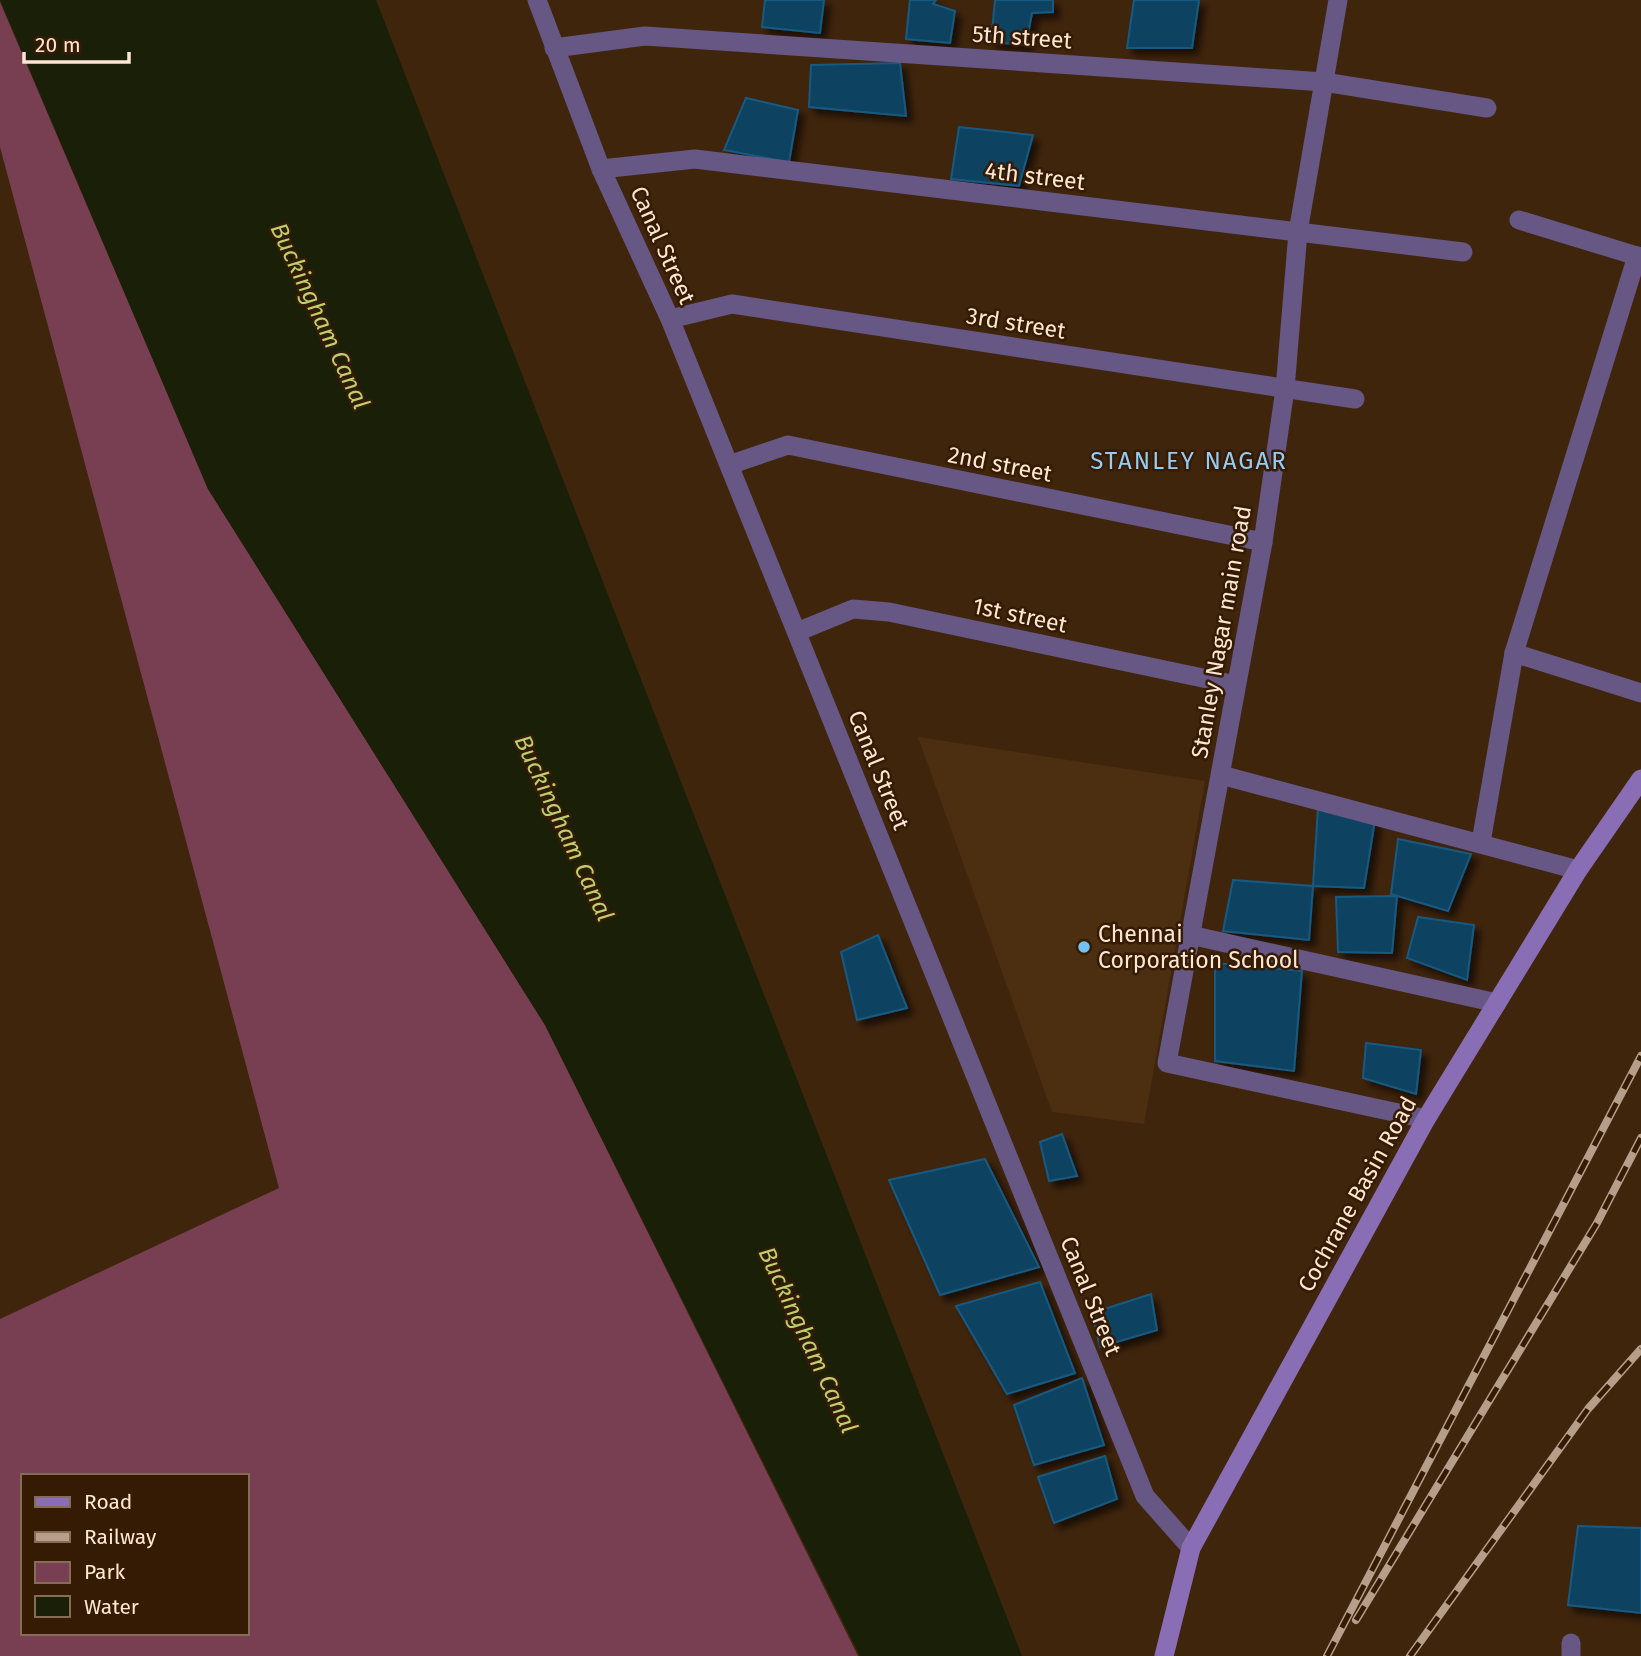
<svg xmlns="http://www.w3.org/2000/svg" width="1641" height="1656" font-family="'Fira Sans',sans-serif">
<defs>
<filter id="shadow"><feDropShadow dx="6" dy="6" stdDeviation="3.5" flood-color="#0009"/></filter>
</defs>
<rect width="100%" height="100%" fill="#40250d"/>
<path fill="#4c2e11" d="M918 737 1205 781 1144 1124 1052 1112Z"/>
<path fill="#773f51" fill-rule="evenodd" d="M0 2 208 489 545 1025 858 1656H0V1319L279 1188 0 147ZM23 1476H247V1633H23Z"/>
<path fill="#1a1f08" d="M0 0H376L1022 1656H860L545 1025 208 489Z"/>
<g fill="#0f4260" stroke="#175a82" stroke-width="2" filter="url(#shadow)">
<path d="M765 0H824L820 33 762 27Z"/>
<path d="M910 0H936L933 4 955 11 950 43 906 39Z"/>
<path d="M995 0H1053V12L1032 13 1026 45 991 42Z"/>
<path d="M1134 0H1199L1192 48H1127Z"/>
<path d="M900 63 906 116 809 107 811 65Z"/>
<path d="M746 98 798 110 789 162 724 150Z"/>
<path d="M959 127 1033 135 1019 186 951 179Z"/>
<path d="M1318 808 1375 820 1364 888 1313 886Z"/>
<path d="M1398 839 1471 854 1448 911 1391 894Z"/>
<path d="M1233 880 1313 886 1309 940 1223 931Z"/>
<path d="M1397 896 1392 953 1338 952 1336 897Z"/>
<path d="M1418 917 1474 925 1467 980 1407 958Z"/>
<path d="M878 935 907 1008 857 1020 841 952Z"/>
<path d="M1215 963 1302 971 1294 1071 1215 1061Z"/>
<path d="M1366 1043 1421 1050 1416 1094 1363 1078Z"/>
<path d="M1062 1134 1077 1176 1049 1181 1040 1142Z"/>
<path d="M985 1159 1039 1267 940 1295 889 1180Z"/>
<path d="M1040 1282 1075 1373 1007 1394 956 1306Z"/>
<path d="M1151 1294 1157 1330 1100 1347 1092 1313Z"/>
<path d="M1082 1378 1104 1445 1034 1465 1014 1405Z"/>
<path d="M1105 1456 1117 1499 1054 1523 1038 1477Z"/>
<path d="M1578 1526 1641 1528V1613L1568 1605Z"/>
</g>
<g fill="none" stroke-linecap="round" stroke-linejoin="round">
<g stroke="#675784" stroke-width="19">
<path d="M537 0 601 169 670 319 1145 1496 1191 1548"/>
<path d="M1338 0 1298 232 1285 389 1263 542 1167 1063 1426 1119"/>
<path d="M554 48 645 36 1324 82 1487 108"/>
<path d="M601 169 695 159 1463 252"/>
<path d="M1519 220 1637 256"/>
<path d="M670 319 732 304 1355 399"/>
<path d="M729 465 788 445 1263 542"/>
<path d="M797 632 853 609 889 612 1236 685"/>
<path d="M1514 653 1641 693"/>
<path d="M1221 775 1578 870"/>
<path d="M1481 842 1514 653 1637 256 1641 257"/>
<path d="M1190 935 1497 1003"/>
<path d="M1571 1656V1643"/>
</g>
<path stroke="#896eb6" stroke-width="19" d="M1164 1656 1191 1548 1426 1119 1578 870 1641 779"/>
<g stroke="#b79e8a" stroke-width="8">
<g id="rail">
<path d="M1356 1620 1597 1223 1641 1138"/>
<path d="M1327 1656 1641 1056"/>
<path d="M1410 1656 1588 1409 1641 1349"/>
</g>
</g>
<use href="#rail" stroke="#351b03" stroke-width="5" stroke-dasharray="16" stroke-linecap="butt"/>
</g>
<circle fill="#73c1f6" stroke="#351b03" stroke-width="2.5" cx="1084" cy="947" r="7"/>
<g text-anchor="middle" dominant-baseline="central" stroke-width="5" stroke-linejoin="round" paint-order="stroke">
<g font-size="23" fill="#fee6d3" stroke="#351b03">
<text transform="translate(1022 37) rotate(4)">5th street</text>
<text transform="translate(1035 176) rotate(7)">4th street</text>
<text transform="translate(663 245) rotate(66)">Canal Street</text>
<text transform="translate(1016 323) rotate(9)">3rd street</text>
<text transform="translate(1000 464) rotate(11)">2nd street</text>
<text transform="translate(1020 615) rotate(12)">1st street</text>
<text transform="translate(1221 632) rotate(-80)">Stanley Nagar main road</text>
<text transform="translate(879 770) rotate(68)">Canal Street</text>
<text transform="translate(1357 1194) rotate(-61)">Cochrane Basin Road</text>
<text transform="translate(1091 1296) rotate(68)">Canal Street</text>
</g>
<g font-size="23" fill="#fee6d3" stroke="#351b03" text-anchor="start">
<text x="1098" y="934">Chennai<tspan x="1098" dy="26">Corporation School</tspan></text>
</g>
<g font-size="24" font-style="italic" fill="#bad26b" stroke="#351b03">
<text transform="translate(320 316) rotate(65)">Buckingham Canal</text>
<text transform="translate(564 828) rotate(65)">Buckingham Canal</text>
<text transform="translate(808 1340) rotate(65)">Buckingham Canal</text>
</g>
<g font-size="24" letter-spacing="2" fill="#95ccf4" stroke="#351b03">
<text x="1189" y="461">STANLEY NAGAR</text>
</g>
</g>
<rect x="21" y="1474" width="228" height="161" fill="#351b03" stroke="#856c56" stroke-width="2"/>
<rect x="35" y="1497" width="35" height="10" fill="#896eb6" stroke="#856c56" stroke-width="2"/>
<text x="84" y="1509" font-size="21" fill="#fee6d3">Road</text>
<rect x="35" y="1532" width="35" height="10" fill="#b79e8a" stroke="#856c56" stroke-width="2"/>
<text x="84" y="1544" font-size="21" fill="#fee6d3">Railway</text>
<rect x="35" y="1562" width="35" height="21" fill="#773f51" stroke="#856c56" stroke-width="2"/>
<text x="84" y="1579" font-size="21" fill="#fee6d3">Park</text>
<rect x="35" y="1596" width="35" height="21" fill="#1a1f08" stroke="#856c56" stroke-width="2"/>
<text x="84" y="1614" font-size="21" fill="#fee6d3">Water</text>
<path d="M24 52v10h105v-10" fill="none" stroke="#fee6d3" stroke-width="3.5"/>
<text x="35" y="52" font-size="21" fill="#fee6d3" stroke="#351b03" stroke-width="5" paint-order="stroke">20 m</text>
</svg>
